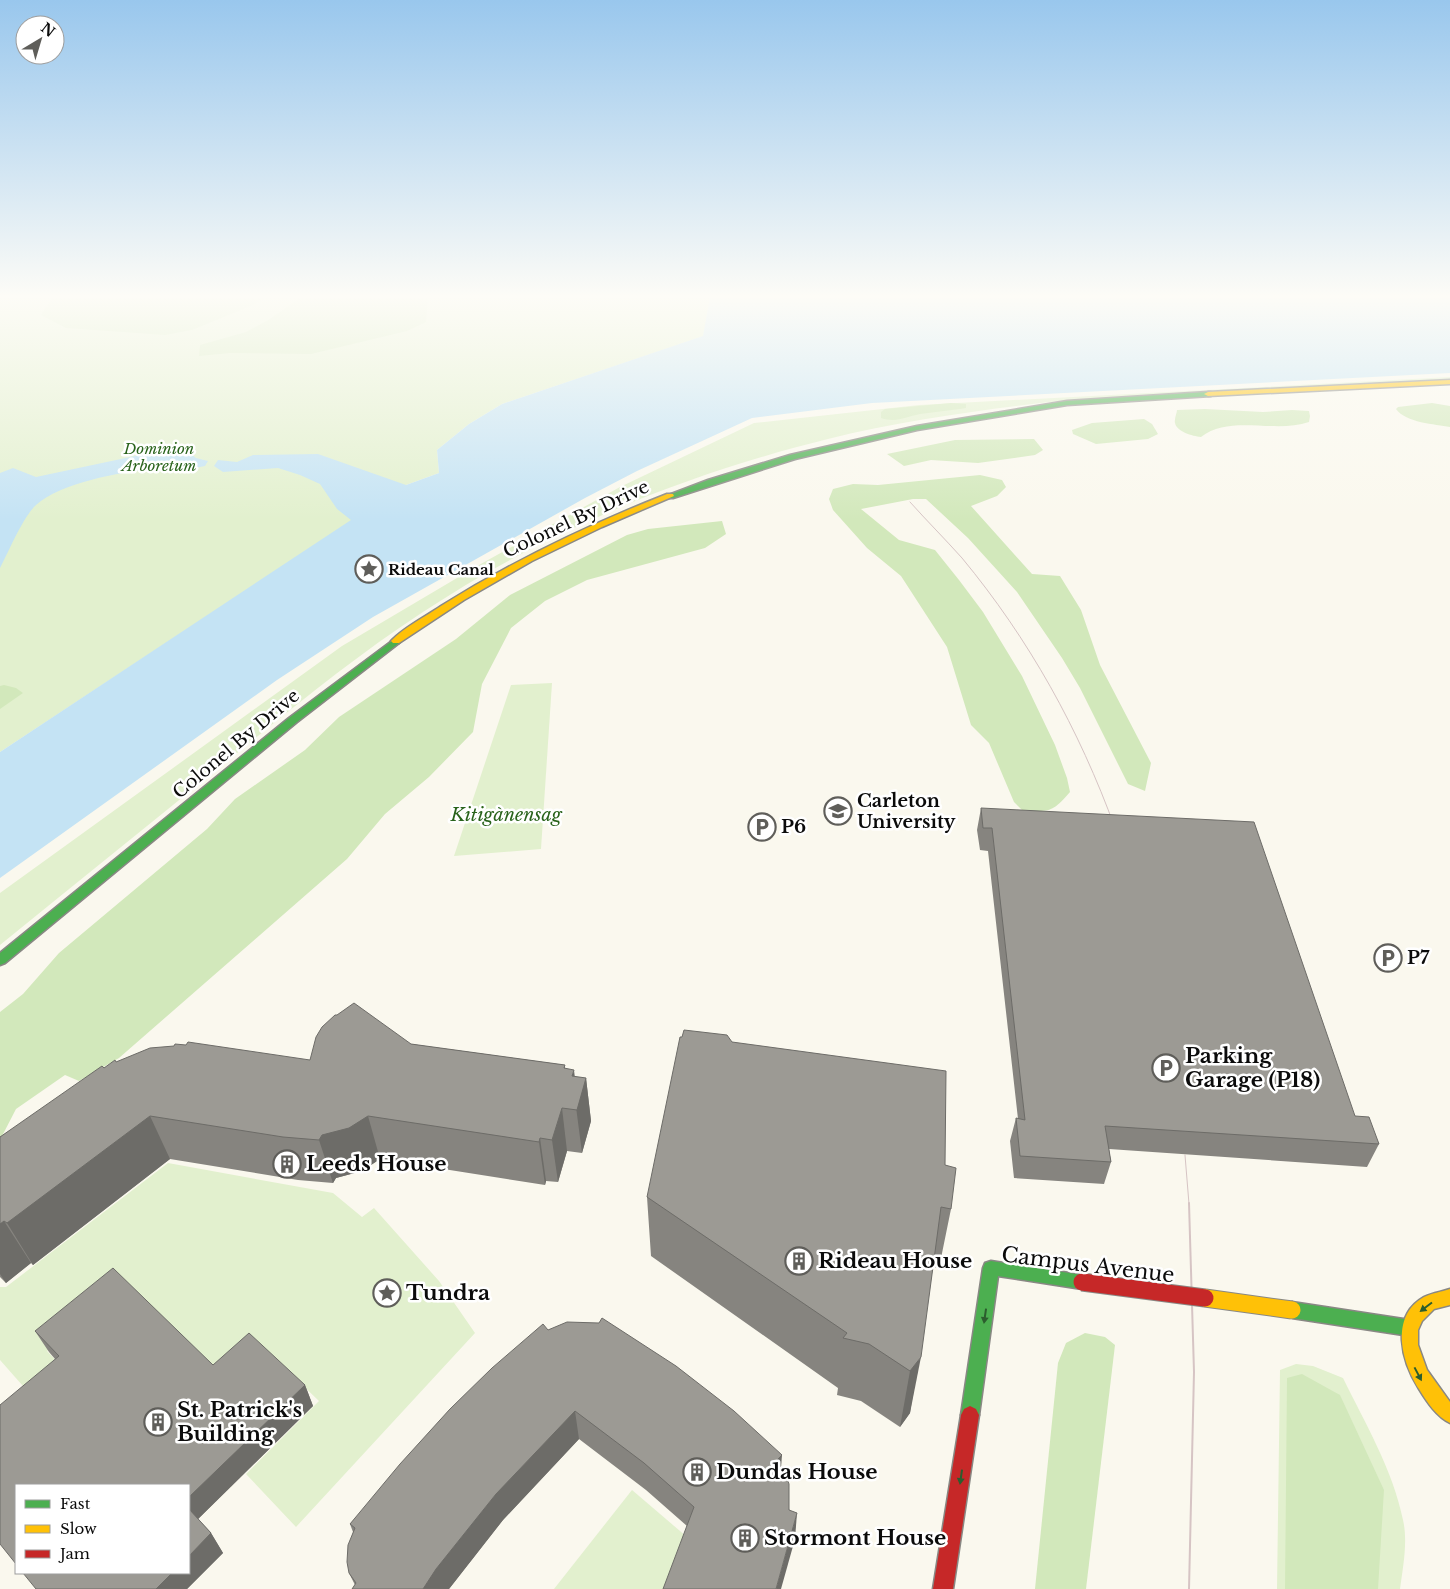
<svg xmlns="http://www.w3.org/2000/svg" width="1450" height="1589" font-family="'Libre Baskerville',serif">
<rect width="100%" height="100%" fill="#faf8ee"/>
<g fill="#e2f0ce">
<path d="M0 297H710L704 336 502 404 469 424 437 450 439 473 406 485 0 752Z"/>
<path d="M1450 377V379L1049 402C975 411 901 421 828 439 686 474 545 531 423 612 354 657 290 710 226 762 151 823 75 884 0 945V893L342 646 479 565 620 487 754 423 919 405Z"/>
<path d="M552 683 541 849 454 856 511 685Z"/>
<path d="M168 1163 333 1193 362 1217 374 1208 439 1281 475 1333 296 1527 246 1474 319 1401 263 1347 225 1381 128 1284 47 1351 62 1367 30 1394 0 1360V1287H6Z"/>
<path d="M1296 1364 1313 1366 1343 1378C1365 1423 1393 1470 1403 1520 1408 1541 1403 1567 1400 1589H1277L1280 1370Z"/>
<path d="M632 1490 687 1537 669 1589H554Z"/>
</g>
<g fill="#d2e8bb">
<path d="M53 297H265L253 305 192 330 165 335 66 328 41 315Z"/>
<path d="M301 297H428L426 322 407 331 311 354 230 353 199 356 200 345 246 332 270 319Z"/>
<path d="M951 403 966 404V408L960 409C947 411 933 412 920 414 905 417 897 423 881 418V412L885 409Z"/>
<path d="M1432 403 1450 406V427C1435 424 1406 423 1396 409L1398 407Z"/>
<path d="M1205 409 1263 412 1292 410 1309 411 1310 416 1309 422C1275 434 1230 414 1201 437 1192 436 1177 432 1175 423 1174 419 1177 413 1177 410Z"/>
<path d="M1144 419 1152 424 1158 434 1148 439 1096 444 1073 434 1072 430 1092 423Z"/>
<path d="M1034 439 1043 450 1035 455 978 463 931 460 904 466 887 454 955 440Z"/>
<path d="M980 475 1002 480 1006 487 997 496 971 506 1032 574 1060 576 1081 610 1100 665 1151 763 1145 791 1128 784 1080 688 1062 658 1017 592 968 538 926 499H913L861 509 899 540 935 550 959 580 983 612 1022 676 1055 745 1067 778 1070 792C1052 813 1049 812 1022 810L1014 802 989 743 971 725 947 647 901 576 867 548 833 510 829 499 833 489 853 484 878 485Z"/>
<path d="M722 521 726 534 705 548 587 580 545 601 511 628 482 684 473 732 429 777 385 814 347 859 119 1058 79 1081 65 1075 16 1109 0 1140V1012L23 994 59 953 207 829 235 799 305 750 339 717 456 639 510 595 627 535 648 529Z"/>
<path d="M4 685 16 688 23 693 0 709V686Z"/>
<path d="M1085 1333 1105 1337 1115 1345 1086 1589H1035L1058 1363 1066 1343Z"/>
<path d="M1302 1374 1340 1395 1384 1490 1378 1589H1285L1287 1378Z"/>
</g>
<g fill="#c4e3f4">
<path d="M710 297H1450V373L872 403 752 418 637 471 585 498 373 617 277 680 0 878V752L351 520 337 509 320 484 300 475 278 468 223 472 214 466 218 460 237 462 253 455 318 454 406 485 439 473 437 450 469 424 502 404 703 336Z"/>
<path d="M181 453H190L196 458 208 461 205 466C188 470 169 467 152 469 120 472 60 483 36 505 23 517 9 551 0 568V473L13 468 36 477 135 456Z"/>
</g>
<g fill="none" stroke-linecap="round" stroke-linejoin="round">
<g stroke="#898884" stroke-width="3">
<g id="fast">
<path d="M1208 392H1211V396L1067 405 917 430 795 459 673 498H667L666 496 708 480 790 455 917 426 1067 401Z"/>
<path d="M396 638 401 641 399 643 297 722 5 963 0 965V953L289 718Z"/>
<path d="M991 1261 1082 1275 1088 1277 1090 1282 1088 1287 1082 1289 998 1276 979 1415 976 1421 970 1424 964 1421 961 1415 983 1268 985 1263Z"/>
<path d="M1292 1302 1410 1320 1416 1322 1418 1328 1416 1334 1410 1336 1292 1318 1286 1315 1284 1310 1286 1305Z"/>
</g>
</g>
<g stroke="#898884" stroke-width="3">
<g id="slow">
<path d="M1450 380V384L1208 396 1204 394 1208 392Z"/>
<path d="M667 494H673L674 496 602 527 532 561 464 600 399 643H393L391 641C404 627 425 617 441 606 513 561 588 525 667 494Z"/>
<path d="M1450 1289V1305L1434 1309 1422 1321 1418 1330V1345L1427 1370 1450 1402V1423C1437 1417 1427 1402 1419 1389 1402 1362 1389 1317 1424 1297 1432 1293 1441 1292 1450 1289Z"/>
</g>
</g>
<g stroke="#898884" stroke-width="3">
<path id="jam" d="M970 1406 976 1409 979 1415 953 1589H933L961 1415 964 1409Z"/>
</g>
<use href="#fast" fill="#4caf50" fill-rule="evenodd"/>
<use href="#slow" fill="#ffc107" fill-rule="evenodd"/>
<use href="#jam" fill="#c62828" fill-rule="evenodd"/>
<g stroke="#d6c4c4" stroke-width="1">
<path d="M910 502C927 521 945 539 962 558 1029 639 1079 729 1115 828"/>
<path d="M1185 1155 1189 1204"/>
</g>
<path stroke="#d6c4c4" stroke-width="2" d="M1189 1203 1194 1372 1189 1589"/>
<g stroke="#898884" stroke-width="19" stroke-linecap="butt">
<path id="slow-bridge" d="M1205 1298 1292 1310"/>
</g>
<g stroke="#898884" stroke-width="19" stroke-linecap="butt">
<path id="jam-bridge" d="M1082 1282 1205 1298"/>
</g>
<use href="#slow-bridge" stroke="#ffc107" stroke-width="17"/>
<use href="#jam-bridge" stroke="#c62828" stroke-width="17"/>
</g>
<g fill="#86847f">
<path d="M981 808 1355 1116 1379 1144 1367 1167 1109 1149 1111 1162 1104 1184 1014 1178 1010 1141 1016 1118 1018 1119 988 851 980 850 977 830Z"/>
<path d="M732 1042 945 1165 951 1209 939 1268 933 1267 910 1413 900 1427 861 1401 837 1395 838 1388 651 1256 647 1197Z"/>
<path d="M411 1044 565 1065V1068L575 1077 586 1078 591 1121 582 1153 567 1151 558 1182 546 1181 545 1185 380 1159 362 1171 336 1178 333 1183 298 1180 170 1159 33 1265 31 1263 6 1283 0 1277V1137L104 1068 116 1062 310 1060Z"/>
<path d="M548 1330 781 1468 795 1539 687 1526 646 1490 579 1439 503 1520 449 1589H352L355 1585 349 1573 353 1532 350 1524Z"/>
<path d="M35 1331 213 1365 305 1385 313 1406 198 1519 211 1533 223 1553 187 1589H36L55 1359 49 1352Z"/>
</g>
<g fill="#6d6c68">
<path d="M574 1070 578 1104 586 1078 591 1121 582 1153 572 1076Z"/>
<path d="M562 1108 567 1151 558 1182 552 1140Z"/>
<path d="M150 1116 170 1159 33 1265 7 1223Z"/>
<path d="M368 1116 380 1159 362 1171 336 1178 333 1183 319 1140 322 1135Z"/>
<path d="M540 1138 546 1181 545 1185 539 1142Z"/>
<path d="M4 1221 31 1263 6 1283 0 1274V1224Z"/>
<path d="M921 1357 910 1413 900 1427 910 1371Z"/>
<path d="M305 1385 313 1406 195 1522 189 1512V1497Z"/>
<path d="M575 1411 579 1439 503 1520 449 1589H423L436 1569 496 1494Z"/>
<path d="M782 1455 780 1482 776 1461Z"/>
<path d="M797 1513 795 1539 781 1589H776Z"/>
<path d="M211 1533 223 1553 187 1589H156L172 1573H189V1556Z"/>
</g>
<g fill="#9c9a94" stroke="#6d6c68">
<path d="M981 808 1254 822 1355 1116 1369 1117 1379 1144 1105 1126 1111 1162 1020 1156 1016 1118 1025 1120 992 828H983Z"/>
<path d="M354 1003 411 1044 565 1065 564 1068 574 1070 572 1076 586 1078 577 1110 562 1108 552 1140 540 1138 539 1142 368 1116 349 1128 322 1135 319 1140 283 1137 150 1116 7 1223 4 1221 0 1224V1137L102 1066 104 1068 115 1060 116 1062 150 1048 174 1046 175 1044 186 1045 188 1042 310 1060 316 1037 322 1027 335 1015H337Z"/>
<path d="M684 1030 727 1035 732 1042 946 1071 945 1165 956 1168 951 1209 941 1207 921 1357 910 1371 869 1344 843 1338 847 1333 647 1197 680 1037H682Z"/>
<path d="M113 1268 213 1365 249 1333 305 1385 189 1497V1485H16V1564L0 1544V1405L59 1356 35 1331Z"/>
<path d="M602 1318 676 1366 734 1411 782 1455 776 1461 785 1473 789 1484V1510L797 1513 776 1589H663L694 1507 644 1463 575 1411 496 1494 436 1569 423 1589H352L356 1583 349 1573 347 1562 348 1545 355 1528 350 1524 400 1464 450 1409 492 1368 543 1324 548 1330 567 1322 599 1323Z"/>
<path d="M189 1509 211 1533 189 1556Z"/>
<path d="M23 1573H172L156 1589H36Z"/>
</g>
<defs><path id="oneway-solid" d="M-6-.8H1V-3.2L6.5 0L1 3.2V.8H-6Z" transform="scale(1.25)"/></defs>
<g fill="#2c5d2e">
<use href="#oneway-solid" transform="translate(1426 1307) rotate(143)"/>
<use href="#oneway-solid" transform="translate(985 1316) rotate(98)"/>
<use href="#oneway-solid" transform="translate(1418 1374) rotate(62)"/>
<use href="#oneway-solid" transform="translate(961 1477) rotate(98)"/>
</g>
<linearGradient id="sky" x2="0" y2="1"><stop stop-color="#99c7ed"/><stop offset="0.57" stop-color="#fdfcf7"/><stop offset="1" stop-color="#fdfcf7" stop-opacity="0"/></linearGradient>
<rect width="1450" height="520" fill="url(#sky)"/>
<defs>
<g id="sight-ring" transform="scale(1.4375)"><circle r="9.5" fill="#fff" stroke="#5f5e5a" stroke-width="1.5"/><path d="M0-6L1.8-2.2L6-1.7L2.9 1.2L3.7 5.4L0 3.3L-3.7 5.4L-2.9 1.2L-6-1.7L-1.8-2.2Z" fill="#5f5e5a"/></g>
<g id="university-ring" transform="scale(1.4375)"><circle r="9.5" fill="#fff" stroke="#5f5e5a" stroke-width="1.5"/><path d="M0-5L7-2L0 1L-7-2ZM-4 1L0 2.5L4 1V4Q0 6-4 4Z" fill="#5f5e5a"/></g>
<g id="parking-ring" transform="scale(1.4375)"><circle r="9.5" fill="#fff" stroke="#5f5e5a" stroke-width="1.5"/><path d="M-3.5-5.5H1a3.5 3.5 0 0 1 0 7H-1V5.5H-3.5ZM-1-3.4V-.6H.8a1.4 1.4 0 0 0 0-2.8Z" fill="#5f5e5a"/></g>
<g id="building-ring" transform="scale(1.4375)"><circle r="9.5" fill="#fff" stroke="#5f5e5a" stroke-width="1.5"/><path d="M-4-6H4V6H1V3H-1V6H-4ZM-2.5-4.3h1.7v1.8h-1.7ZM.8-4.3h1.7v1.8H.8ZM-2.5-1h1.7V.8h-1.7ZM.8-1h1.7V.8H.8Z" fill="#5f5e5a"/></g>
</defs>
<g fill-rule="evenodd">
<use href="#sight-ring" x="369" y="569"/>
<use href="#university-ring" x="838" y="811"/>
<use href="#parking-ring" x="762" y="827"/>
<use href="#parking-ring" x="1388" y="958"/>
<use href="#parking-ring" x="1166" y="1068"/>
<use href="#building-ring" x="287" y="1164"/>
<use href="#building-ring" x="799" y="1261"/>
<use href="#sight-ring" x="387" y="1293"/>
<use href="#building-ring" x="158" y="1422"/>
<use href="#building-ring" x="697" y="1472"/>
<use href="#building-ring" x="745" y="1538"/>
</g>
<g text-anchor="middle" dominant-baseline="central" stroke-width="5" stroke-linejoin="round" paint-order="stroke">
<g font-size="15" font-style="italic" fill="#29631b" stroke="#fff">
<text x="159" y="448">Dominion<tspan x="159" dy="17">Arboretum</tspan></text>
</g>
<g font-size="15" font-weight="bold" fill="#0b0b0b" stroke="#fff" text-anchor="start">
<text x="388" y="569">Rideau Canal</text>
</g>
<g font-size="18" fill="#0b0b0b" stroke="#fff">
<text transform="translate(576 519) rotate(-25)">Colonel By Drive</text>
<text transform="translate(236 744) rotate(-40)">Colonel By Drive</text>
</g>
<g font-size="18" font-weight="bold" fill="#0b0b0b" stroke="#fff" text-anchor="start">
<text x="857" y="801">Carleton<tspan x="857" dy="21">University</tspan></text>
<text x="781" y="827">P6</text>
<text x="1407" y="958">P7</text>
</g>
<g font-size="18" font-style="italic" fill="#29631b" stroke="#fff">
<text x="506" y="815">Kitigànensag</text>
</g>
<g font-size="21" font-weight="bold" fill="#0b0b0b" stroke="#fff" text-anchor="start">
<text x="1185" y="1056">Parking<tspan x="1185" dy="24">Garage (P18)</tspan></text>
<text x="306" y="1164">Leeds House</text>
<text x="818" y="1261">Rideau House</text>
<text x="406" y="1293">Tundra</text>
<text x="177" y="1410">St. Patrick's<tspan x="177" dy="24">Building</tspan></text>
<text x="716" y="1472">Dundas House</text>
<text x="764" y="1538">Stormont House</text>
</g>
<g font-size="21" fill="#0b0b0b" stroke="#fff">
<text transform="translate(1088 1265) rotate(7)">Campus Avenue</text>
</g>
</g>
<rect x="15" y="1484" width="175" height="90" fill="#ffffff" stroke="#9d9d9d"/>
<rect x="25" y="1500" width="25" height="8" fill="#4caf50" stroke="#9d9d9d"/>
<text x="60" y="1509" font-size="15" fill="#0b0b0b">Fast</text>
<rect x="25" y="1525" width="25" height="8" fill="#ffc107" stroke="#9d9d9d"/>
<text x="60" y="1534" font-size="15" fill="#0b0b0b">Slow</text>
<rect x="25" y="1550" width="25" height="8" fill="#c62828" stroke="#9d9d9d"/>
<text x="60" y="1559" font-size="15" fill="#0b0b0b">Jam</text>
<g transform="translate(40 40) rotate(38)"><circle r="24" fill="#ffffff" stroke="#9d9d9d"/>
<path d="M0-4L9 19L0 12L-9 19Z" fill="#5f5e5a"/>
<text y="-8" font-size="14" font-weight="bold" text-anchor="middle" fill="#0b0b0b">N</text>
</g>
</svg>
